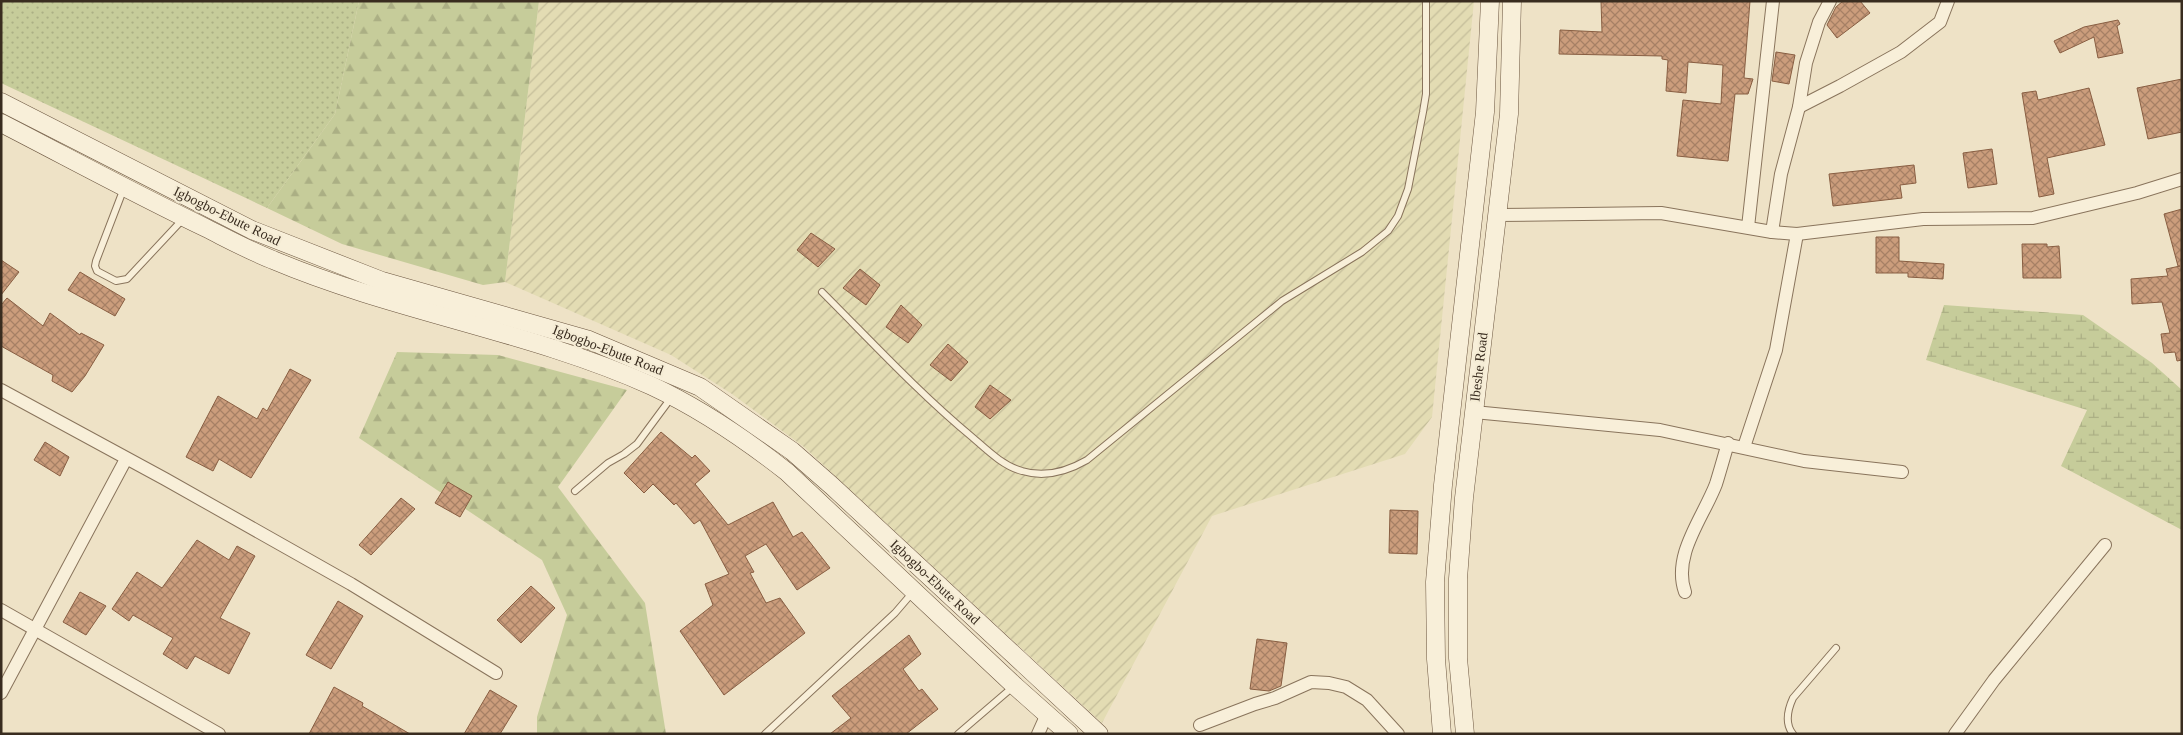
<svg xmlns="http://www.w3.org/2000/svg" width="2183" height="735" font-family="Georgia,serif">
<defs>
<pattern id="farmland-furrows" width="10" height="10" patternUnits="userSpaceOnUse" patternTransform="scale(1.25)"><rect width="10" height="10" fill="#e3dcb3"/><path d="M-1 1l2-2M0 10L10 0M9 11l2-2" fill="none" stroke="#c4bd9a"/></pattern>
<pattern id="grass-dots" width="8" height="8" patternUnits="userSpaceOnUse" patternTransform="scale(1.25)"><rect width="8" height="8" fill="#c6cc9a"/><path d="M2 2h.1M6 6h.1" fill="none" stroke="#abaf84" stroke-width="1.8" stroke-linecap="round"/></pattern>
<pattern id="forest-firs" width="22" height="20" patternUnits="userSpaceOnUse" patternTransform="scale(1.25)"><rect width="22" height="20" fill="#c6cc9a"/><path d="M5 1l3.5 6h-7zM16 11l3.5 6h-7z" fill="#abaf84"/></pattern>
<pattern id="wetland-marsh" width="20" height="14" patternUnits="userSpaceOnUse" patternTransform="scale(1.25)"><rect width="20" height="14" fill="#c6cc9a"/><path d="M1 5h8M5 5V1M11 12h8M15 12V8" fill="none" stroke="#abaf84"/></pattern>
<pattern id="building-cross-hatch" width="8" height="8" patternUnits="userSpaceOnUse" patternTransform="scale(1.25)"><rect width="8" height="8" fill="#cb9d7c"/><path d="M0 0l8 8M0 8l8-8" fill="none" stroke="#a68065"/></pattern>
</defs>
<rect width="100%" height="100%" fill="#eee2c6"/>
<path fill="url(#farmland-furrows)" d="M539 1H1474L1432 417 1405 454 1212 516 1102 723 804 447 732 394 671 355 505 282Z"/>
<path fill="url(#grass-dots)" d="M1 1H359L335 114 267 208 1 83Z"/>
<g fill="url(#forest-firs)">
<path d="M359 1H539L505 282 483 285 342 244 267 208 335 114Z"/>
<path d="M397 352 498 355 627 390 558 487 645 603 666 734H537V717L567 615 542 560 359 438Z"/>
</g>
<path fill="url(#wetland-marsh)" d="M1944 305 2083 315 2152 363 2182 390V530L2061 466 2087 410 1926 360Z"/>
<g fill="url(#building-cross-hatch)" stroke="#885e42">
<path d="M1601 1H1750L1744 78 1753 79 1748 94H1735L1728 161 1677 156 1683 100 1721 104 1723 65 1688 62 1686 93 1666 91 1668 60 1662 59V56L1559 54 1560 30 1602 32Z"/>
<path d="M1843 1H1860L1870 13 1837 38 1827 25 1836 7Z"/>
<path d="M2118 20 2120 24 2117 26 2123 53 2098 58 2094 37 2060 53 2054 41 2084 27Z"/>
<path d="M1776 52 1795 55 1789 84 1772 81Z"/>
<path d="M2182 79V132L2148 139 2137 88Z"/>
<path d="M2089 88 2105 145 2047 158 2054 194 2039 197 2022 93 2036 91 2038 100Z"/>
<path d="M1992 149 1997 184 1968 188 1963 153Z"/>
<path d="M1914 165 1916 183 1900 185 1902 198 1833 206 1829 174Z"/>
<path d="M2182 209V360L2177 361 2175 352 2164 353 2161 334 2170 333 2162 302 2132 304 2131 279 2168 276 2166 269 2180 266H2178L2164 214Z"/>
<path d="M811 233 835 249 818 267 797 250Z"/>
<path d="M1876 237H1899V261L1944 264 1943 279 1908 277V273H1876Z"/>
<path d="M2022 244H2047V247L2059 246 2061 278H2023Z"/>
<path d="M1 260 19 272 1 295Z"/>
<path d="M860 269 880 285 866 305 843 288Z"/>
<path d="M80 272 125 299 115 316 68 290Z"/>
<path d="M7 298 43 326 50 313 80 335 81 333 104 345 85 376 72 392 52 381 53 375 1 346V305Z"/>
<path d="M901 305 922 325 908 343 886 327Z"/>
<path d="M948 344 968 362 951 381 930 365Z"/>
<path d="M290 369 311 380 251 478 219 459 213 471 186 457 218 396 257 419 263 408 267 411Z"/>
<path d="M990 385 1011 400 990 419 975 407Z"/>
<path d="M661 432 692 458 695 455 710 471 695 484 728 525 773 502 793 537 802 532 830 568 797 590 766 544 745 556 754 572 750 573 766 603 780 598 805 633 724 695 680 631 713 605 705 584 729 574 700 520 694 524 676 503 674 505 653 484 644 493 624 473Z"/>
<path d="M45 442 69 457 60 476 34 460Z"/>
<path d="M448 482 472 496 460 517 435 503Z"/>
<path d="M401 498 415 509 371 555 359 545Z"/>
<path d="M1390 510 1418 511 1417 554 1389 553Z"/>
<path d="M197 540 229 560 237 546 255 556 220 618 250 633 229 674 195 656 187 669 163 654 173 638 133 615 129 621 112 609 137 572 162 588Z"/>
<path d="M531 586 555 608 521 643 497 620Z"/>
<path d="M80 592 106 606 86 635 63 622Z"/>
<path d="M338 601 363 616 331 669 306 655Z"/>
<path d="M909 635 921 654 903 669 919 691 922 689 938 709 906 734H830L851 718 832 696Z"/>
<path d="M1257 639 1287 643 1281 686 1269 691 1250 689Z"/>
<path d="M334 687 363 703 362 706 410 734H309Z"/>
<path d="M490 690 517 706 500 734H464Z"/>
</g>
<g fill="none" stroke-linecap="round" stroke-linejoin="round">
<g stroke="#89745c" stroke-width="8">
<g id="lane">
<path d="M124 188 96 261 95 266 97 271 116 281 127 279 184 218"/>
<path d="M822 292C871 341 919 393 972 437 987 450 1003 466 1022 471 1045 478 1068 471 1087 460L1282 301 1362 252 1388 231 1398 216 1408 189 1423 112 1426 94V1"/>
<path d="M575 491 608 463 624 454 637 444 671 398"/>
<path d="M765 734 895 613 913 592"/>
<path d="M958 734 1014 686"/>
<path d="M1793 734C1784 723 1788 709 1793 698L1836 648"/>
</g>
</g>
<g stroke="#89745c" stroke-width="14">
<g id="street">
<path d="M1799 107 1840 86 1901 52 1940 22 1948 1"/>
<path d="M1497 215 1661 213 1772 232 1797 234 1923 219 2033 218 2137 193 2182 179"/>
<path d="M1748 227 1773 1"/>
<path d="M1772 232 1781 174 1799 107 1806 63 1819 22 1830 1"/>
<path d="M1 390 165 479 351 584 496 673"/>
<path d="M1474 412 1660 430 1804 461 1902 472"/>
<path d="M1744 447 1776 350 1797 234"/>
<path d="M1685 592C1672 555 1703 518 1716 484 1720 471 1724 457 1728 443"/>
<path d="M1 610 219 734"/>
<path d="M1 693 126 459"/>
<path d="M1200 725 1255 704 1275 698 1311 682 1329 683 1346 687 1367 700 1398 734"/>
<path d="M1038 734 1047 714"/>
<path d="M1955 734 1994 680 2105 545"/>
</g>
</g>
<g stroke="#6b553f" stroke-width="19">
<g id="secondary">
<path d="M1 102 252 230 382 281 589 340 700 387 792 451 832 486 1099 734"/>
<path d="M1 123C69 158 137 195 206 228 228 239 250 251 273 260 396 312 530 331 652 386 701 409 745 439 787 472L1015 686 1069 734"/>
<path d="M1442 734 1436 659 1435 582 1443 485 1485 112 1490 1"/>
<path d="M1465 734 1458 658V579L1464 498 1509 114 1512 1"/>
</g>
</g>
<use href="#lane" stroke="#f8efd9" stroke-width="6"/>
<use href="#street" stroke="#f8efd9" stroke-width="12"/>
<use href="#secondary" stroke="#f8efd9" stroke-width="18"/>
</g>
<g text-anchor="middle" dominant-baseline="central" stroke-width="4.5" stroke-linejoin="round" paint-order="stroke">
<g font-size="14" fill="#392c1f" stroke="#f5ecd5">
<text transform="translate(227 216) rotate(26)">Igbogbo-Ebute Road</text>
<text transform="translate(608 350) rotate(21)">Igbogbo-Ebute Road</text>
<text transform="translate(1479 367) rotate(-83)">Ibeshe Road</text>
<text transform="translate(935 582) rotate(43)">Igbogbo-Ebute Road</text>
</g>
</g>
<rect width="2183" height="735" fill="none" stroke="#392c1f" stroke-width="5"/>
</svg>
